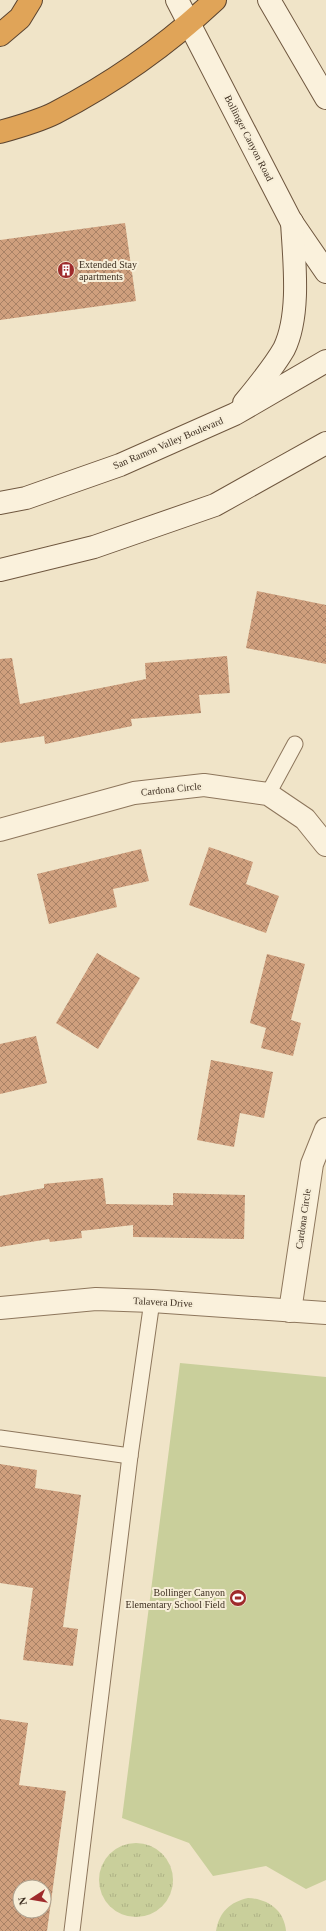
<svg xmlns="http://www.w3.org/2000/svg" width="326" height="1931" font-family="'Times New Roman',serif">
<defs>
<pattern id="park-tufts" width="24" height="20" patternUnits="userSpaceOnUse"><rect width="24" height="20" fill="#c9cf9b"/><path d="M3 7l-1-3M5 7V3M7 7l1-3M15 17l-1-3M17 17v-4M19 17l1-3" fill="none" stroke="#aeb285"/></pattern>
<pattern id="building-cross-hatch" width="8" height="8" patternUnits="userSpaceOnUse"><rect width="8" height="8" fill="#cf9f7d"/><path d="M0 0l8 8M0 8l8-8" fill="none" stroke="#a98266"/></pattern>
</defs>
<rect width="100%" height="100%" fill="#f0e4c8"/>
<g fill="url(#park-tufts)">
<circle cx="136" cy="1880" r="37"/>
<path d="M248 1898C268 1899 284 1910 286 1931H216C219 1912 230 1902 248 1898Z"/>
</g>
<path fill="#c9cf9b" d="M180 1363 326 1377V1880L306 1889 266 1866 213 1876 189 1843 122 1818Z"/>
<g fill="url(#building-cross-hatch)" fill-rule="evenodd">
<path d="M125 223 136 301 0 320V240Z"/>
<path d="M257 591 326 605V664L246 648Z"/>
<path d="M227 656 230 693 199 695 201 713 131 719 132 726 45 744 44 736 0 743V659L12 658 20 704 146 679 145 663Z"/>
<path d="M209 847 253 862 246 884 279 896 266 933 189 905Z"/>
<path d="M141 849 149 881 113 889 117 907 49 924 37 874Z"/>
<path d="M97 953 140 978 98 1049 56 1023Z"/>
<path d="M267 954 305 964 291 1020 301 1023 293 1056 261 1048 266 1028 250 1023Z"/>
<path d="M36 1036 47 1083 0 1094V1044Z"/>
<path d="M211 1060 273 1072 264 1118 240 1113 234 1147 197 1140Z"/>
<path d="M103 1178 106 1204 173 1205V1193L245 1195 244 1239 133 1237V1225L81 1231 82 1238 50 1242 49 1239 0 1247V1196L44 1188V1184Z"/>
<path d="M0 1464 37 1470 35 1488 81 1495 63 1627 78 1629 73 1666 23 1660 33 1588 0 1583Z"/>
<path d="M0 1719 28 1723 19 1785 66 1791 47 1931H0ZM20 1887H44V1911H20Z"/>
</g>
<g fill="none" stroke-linecap="round" stroke-linejoin="round">
<g stroke="#8d765c" stroke-width="17">
<g id="service">
<path d="M268 794 295 744"/>
<path d="M0 1438 130 1456"/>
<path d="M72 1931 130 1456 152 1301"/>
</g>
</g>
<g stroke="#8d765c" stroke-width="24">
<g id="minor">
<path d="M0 830 134 793 204 785 268 794 305 819 326 845"/>
<path d="M0 1308 96 1299 152 1301 326 1313"/>
<path d="M290 1311 312 1164 326 1129"/>
</g>
</g>
<g stroke="#6f573f" stroke-width="24">
<g id="secondary">
<path d="M177 0 291 221 326 272"/>
<path d="M269 0 326 98"/>
<path d="M244 403C258 386 273 368 284 349 301 314 294 259 292 222"/>
<path d="M0 503 26 498 120 465 235 414 326 361"/>
<path d="M0 570 94 547 215 505 326 443"/>
</g>
</g>
<g stroke="#5b4430" stroke-width="24">
<g id="motorway">
<path d="M0 35 20 18 31 0"/>
<path d="M0 132C18 127 39 121 55 113 113 83 167 45 215 0"/>
</g>
</g>
<use href="#service" stroke="#faf1dc" stroke-width="15"/>
<use href="#minor" stroke="#faf1dc" stroke-width="22"/>
<use href="#secondary" stroke="#faf1dc" stroke-width="22"/>
<use href="#motorway" stroke="#e0a458" stroke-width="22"/>
</g>
<defs>
<g id="building-disc" transform="scale(0.9)"><circle r="9.5" fill="#9e2a2b" stroke="#f7eed8"/><path d="M-4-6H4V6H1V3H-1V6H-4ZM-2.5-4.3h1.7v1.8h-1.7ZM.8-4.3h1.7v1.8H.8ZM-2.5-1h1.7V.8h-1.7ZM.8-1h1.7V.8H.8Z" fill="#fff"/></g>
<g id="stadium-disc" transform="scale(0.9)"><circle r="9.5" fill="#9e2a2b" stroke="#f7eed8"/><path d="M0-5a6.5 5 0 1 0 0 10a6.5 5 0 1 0 0-10ZM-3.5-1.8h7v3.6h-7Z" fill="#fff"/></g>
</defs>
<g fill-rule="evenodd">
<use href="#building-disc" x="66" y="270"/>
<use href="#stadium-disc" x="238" y="1598"/>
</g>
<g text-anchor="middle" dominant-baseline="central" stroke-width="4" stroke-linejoin="round" paint-order="stroke">
<g font-size="10" fill="#3d2e20" stroke="#f7eed8">
<text transform="translate(249 138) rotate(63)">Bollinger Canyon Road</text>
<text transform="translate(168 443) rotate(-23)">San Ramon Valley Boulevard</text>
<text transform="translate(171 789) rotate(-6)">Cardona Circle</text>
<text transform="translate(303 1219) rotate(-82)">Cardona Circle</text>
<text transform="translate(163 1302) rotate(3)">Talavera Drive</text>
</g>
<g font-size="10" fill="#3d2e20" stroke="#f7eed8" text-anchor="start">
<text x="79" y="264">Extended Stay<tspan x="79" dy="12">apartments</tspan></text>
<text x="225" y="1592" text-anchor="end">Bollinger Canyon<tspan x="225" dy="12">Elementary School Field</tspan></text>
</g>
</g>
<g transform="translate(32 1899) rotate(258)"><circle r="19" fill="#f7eed8" stroke="#ada18e"/>
<path d="M0-3L7 15L0 10L-7 15Z" fill="#9e2a2b"/>
<text y="-6" font-size="11" font-weight="bold" text-anchor="middle" fill="#3d2e20">N</text>
</g>
</svg>
